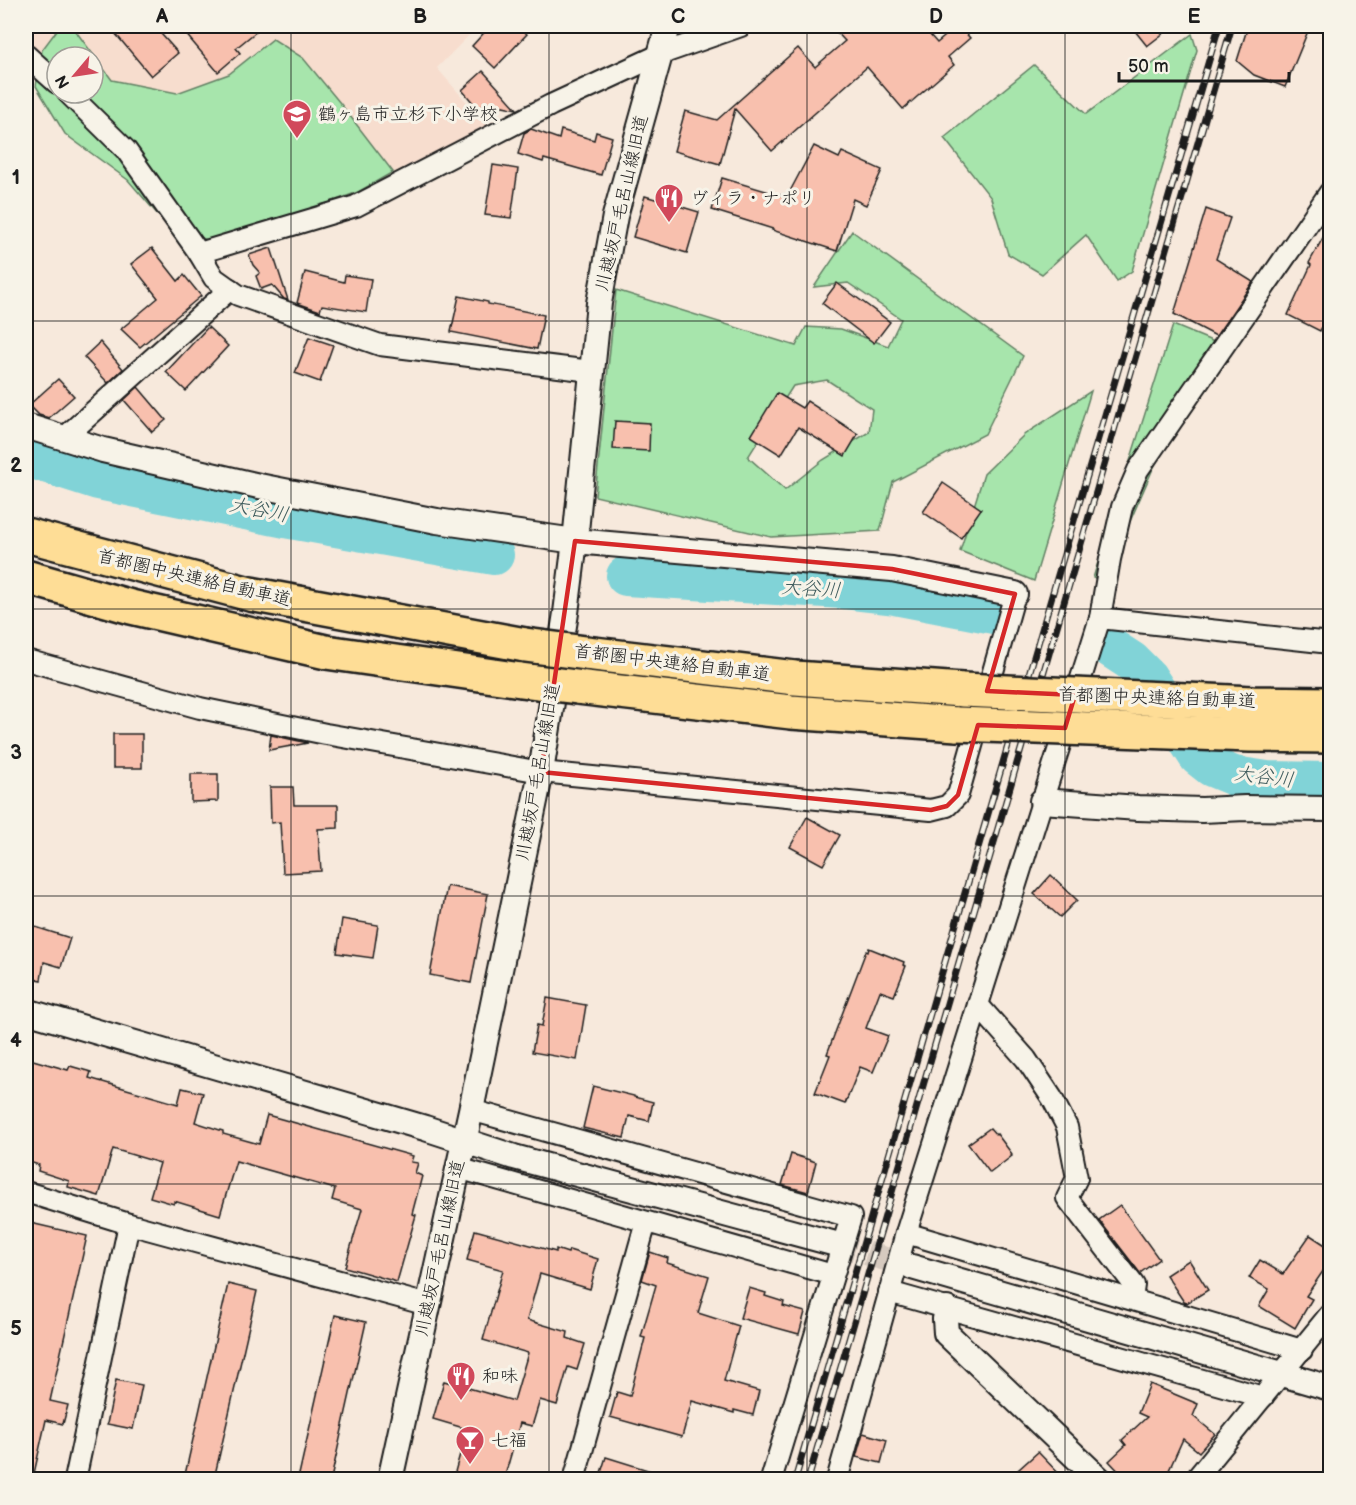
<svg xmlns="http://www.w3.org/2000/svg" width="1356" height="1505" font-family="'Balsamiq Sans','Klee One',sans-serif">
<rect width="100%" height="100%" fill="#f7e9dc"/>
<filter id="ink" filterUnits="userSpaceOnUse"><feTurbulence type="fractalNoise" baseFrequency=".0167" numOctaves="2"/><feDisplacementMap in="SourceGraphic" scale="12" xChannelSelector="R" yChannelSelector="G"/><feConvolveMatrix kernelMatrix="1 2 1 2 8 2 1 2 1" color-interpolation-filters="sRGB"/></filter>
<g filter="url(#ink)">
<path fill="#f7ddce" d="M26 26H478L437 68 489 128 363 195 209 242 198 240 93 93V57H57V78L26 50Z"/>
<g fill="#a7e5ac" stroke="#628064" stroke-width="1.5" fill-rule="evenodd">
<path d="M60 26H72L112 80 177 93 229 74 273 39 303 58 340 103 393 172 358 192 301 213 207 240 166 224 128 180 65 134 36 86 42 50ZM57 57H93V93H57Z"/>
<path d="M1192 34 1197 50 1132 271 1117 281 1086 235 1042 274 1008 254 991 198 944 138 1034 65 1086 114Z"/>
<path d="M852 231 1023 356 985 434 893 482 880 531 771 537 595 496 616 290 796 346 806 327 841 329 888 346 901 319 848 283 814 287ZM827 380 872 409 869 432 823 460 785 490 748 457 793 386Z"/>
<path d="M1173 325 1219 344 1152 471 1104 581 1093 578Z"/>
<path d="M1091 391 1034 581 960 551 984 474 1025 434Z"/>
</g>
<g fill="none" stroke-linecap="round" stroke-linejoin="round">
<g stroke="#81d3d7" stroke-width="40">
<path d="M26 457 98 480 285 518 494 555"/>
<path d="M626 576 842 589 895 595 994 614"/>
<path d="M1111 648 1131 661 1148 678 1198 756 1212 767 1234 776 1267 781 1330 782"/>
</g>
</g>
<g fill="#f8c0ae" stroke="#1c1c1c" stroke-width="1.5">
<path d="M109 26H154L178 53 151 76Z"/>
<path d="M179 26H263L236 48 240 53 218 72Z"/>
<path d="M490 26H517L527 34 495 68 472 46Z"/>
<path d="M831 26H922L937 43 957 26H959L970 38 948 57 954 65 903 109 867 67 772 151 735 109 720 164 674 151 685 111 717 120 798 48 815 67 845 41Z"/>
<path d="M1131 26H1173L1147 46Z"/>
<path d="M1248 26H1310L1285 87 1254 75 1237 61Z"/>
<path d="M483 71 517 109 484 102 481 112 462 90Z"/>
<path d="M531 129 559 139 561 130 594 140 596 132 612 137 601 175 544 159 543 162 518 154 524 133Z"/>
<path d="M814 146 839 158 842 152 882 170 866 205 853 199 837 251 772 230 773 229 712 210 722 178 783 196 784 194 788 195Z"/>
<path d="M493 165 518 169 511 218 485 215Z"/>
<path d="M645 196 699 212 687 253 633 237Z"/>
<path d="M1206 209 1230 218 1216 259 1253 282 1216 336 1174 314Z"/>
<path d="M1330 225V309L1320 331 1288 315 1311 265 1309 263Z"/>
<path d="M152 248 178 281 184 275 201 296 140 347 121 329 158 298 131 264Z"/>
<path d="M271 248 288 300 284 299 272 285 261 289 256 276 260 273 253 265 249 255Z"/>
<path d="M305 272 344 282 345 275 371 279 366 312 322 305 320 311 297 303Z"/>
<path d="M837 283 890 322 874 343 822 303Z"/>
<path d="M459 296 488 302V304L544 315 537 349 451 332Z"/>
<path d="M208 327 228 346 186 391 166 372Z"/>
<path d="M309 337 333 345 320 382 295 373Z"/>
<path d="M100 342 123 369 108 383 84 357Z"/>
<path d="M58 379 74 396 49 418 39 415 29 405Z"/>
<path d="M138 387 166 420 152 432 124 400Z"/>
<path d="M777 393 802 408 807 401 858 434 845 456 798 427 781 455 751 436Z"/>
<path d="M615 421 650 423 649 451 613 449Z"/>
<path d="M943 483 981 509 961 538 923 512Z"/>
<rect x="113" y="734" width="29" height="34"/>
<path d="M271 735 308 743 269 750Z"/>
<path d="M191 774H218V801L191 802Z"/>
<path d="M270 787H293L294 805H338V828L318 829 321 871 283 873 280 822 271 823Z"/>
<path d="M807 817 840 835 823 865 790 847Z"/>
<path d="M1051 875 1077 900 1060 917 1034 894Z"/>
<path d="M447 886 488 894 471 983 430 975Z"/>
<path d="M342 919 378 925 373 958 337 953Z"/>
<path d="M26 924 70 938 61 967 44 962 41 980 26 977Z"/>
<path d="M869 948 904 962 903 965 906 966 894 996 880 991 866 1028 888 1036 873 1072 860 1067 845 1104 815 1093 830 1055 827 1054 866 951 868 952Z"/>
<path d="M547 998 586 1005 577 1060 532 1052 537 1025 542 1026Z"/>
<path d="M26 1058 68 1070 70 1066 91 1072 89 1078 178 1104 182 1088 203 1093 195 1122 223 1131V1134L259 1144 267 1115 413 1156 411 1162 418 1163 415 1173 422 1176 412 1214 416 1215 397 1282 345 1267 362 1209 332 1200 335 1189 236 1161 220 1215 174 1201V1204L150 1197 160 1163 113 1149 99 1196 68 1187 69 1181 38 1171 39 1165 26 1161Z"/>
<path d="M593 1086 634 1096V1097L653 1102 649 1121 629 1116 624 1138 583 1128Z"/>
<path d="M990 1128 996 1135 997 1134 1012 1154 1011 1155 1012 1156 990 1173 968 1144Z"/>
<path d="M791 1154 816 1162 808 1192 782 1185Z"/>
<path d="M1120 1205 1159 1259 1140 1273 1099 1220Z"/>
<path d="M26 1222 87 1236 50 1401 68 1405 63 1424 46 1420 33 1478 26 1477Z"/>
<path d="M475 1230 556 1252V1249L568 1253 569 1250 598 1259 590 1289 540 1274 527 1320 568 1332 567 1338 585 1344 577 1370 568 1367 557 1405 540 1400 532 1426 520 1423 504 1479H453L467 1429 433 1419 444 1381 514 1401 528 1353 483 1340 503 1270 467 1260Z"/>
<path d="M1310 1235 1330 1248V1261L1306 1296 1312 1299 1295 1328 1259 1306 1269 1289 1249 1278 1260 1260 1283 1274Z"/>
<path d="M650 1252 668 1258 667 1263 709 1276 698 1313 739 1326 724 1381 759 1391 753 1415 734 1410V1413L692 1401 682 1437 610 1417 617 1392 630 1396 645 1338 641 1337 656 1285 642 1280Z"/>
<path d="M1189 1260 1208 1290 1187 1303 1184 1302 1166 1275Z"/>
<path d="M228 1284 257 1291 214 1479H184Z"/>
<path d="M749 1288 766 1293 765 1296 784 1302 783 1306 805 1312 799 1334 740 1318Z"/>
<path d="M335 1315 366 1322 331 1479H298Z"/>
<path d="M116 1380 142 1385 133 1429 107 1424Z"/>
<path d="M1150 1384 1198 1404 1193 1416 1215 1434 1199 1452 1183 1439 1165 1479H1126L1109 1461 1126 1445 1122 1440 1147 1417 1138 1413Z"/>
<path d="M863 1433 887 1440 881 1463 856 1457Z"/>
<path d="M1038 1452 1064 1479H1008Z"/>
<path d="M606 1457 664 1475V1479H599Z"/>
</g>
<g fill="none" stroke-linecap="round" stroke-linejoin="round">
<path stroke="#d6cabf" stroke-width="24" stroke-dasharray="24 12" stroke-linecap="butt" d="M832 1243 912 1267"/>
<g stroke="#1c1c1c" stroke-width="24">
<g id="minor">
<path d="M26 55 57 83"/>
<path d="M68 93 126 150 199 253 214 278 238 295 380 345 591 371"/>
<path d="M199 253 356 206 551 105 661 54 741 26"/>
<path d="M64 438 230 289"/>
<path d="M1100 618 1110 559 1122 507 1138 470 1330 192"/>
<path d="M26 660 200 708 326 734 541 772 931 810 947 806 958 795 1015 594"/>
<path d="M978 1005 1026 1059 1052 1098 1067 1127 1077 1178 1067 1198 1134 1285 1132 1299"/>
<path d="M471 1110 851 1217 771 1480"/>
<path d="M458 1168 833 1275"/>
<path d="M26 1192 129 1224 428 1305"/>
<path d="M906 1233 1100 618 1330 643"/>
<path d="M889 1292 1263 1397"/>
<path d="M75 1480 129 1224"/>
<path d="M574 1480 646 1222"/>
<path d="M837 1480 906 1233 1302 1350"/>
<path d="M1195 1480 1330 1314"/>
</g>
</g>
<g stroke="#1c1c1c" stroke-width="28">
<g id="tertiary">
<path d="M26 426 103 450 259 486 437 521 575 541 892 569 1015 594"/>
<path d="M1042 801 1138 808 1202 810 1245 808 1330 809"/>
<path d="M26 1011 425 1128 514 1157 832 1243"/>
<path d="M912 1267 1330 1388"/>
<path d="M947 1309 945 1319 946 1333 1100 1480"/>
<path d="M390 1480 471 1110 541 772 566 613 575 541 599 303 615 216 668 26"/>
</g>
</g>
<g stroke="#1c1c1c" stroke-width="38">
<g id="motorway">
<path d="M26 535 250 594 525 645"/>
<path d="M26 577 131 607 326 652 521 680"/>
<path d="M586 653 795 678 962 690"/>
<path d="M577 687 791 712 957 724"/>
</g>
</g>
<use href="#minor" stroke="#f7f3e8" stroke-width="20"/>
<use href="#tertiary" stroke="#f7f3e8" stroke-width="24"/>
<use href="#motorway" stroke="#fedd96" stroke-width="33"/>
<g stroke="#1c1c1c" stroke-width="7">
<g id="rail">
<path d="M795 1480 980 841 1219 26"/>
<path d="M808 1480 1232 26"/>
</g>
</g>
<use href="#rail" stroke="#f7f3e8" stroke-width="4.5" stroke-dasharray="14" stroke-linecap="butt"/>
<g stroke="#1c1c1c" stroke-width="38" stroke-linecap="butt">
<g id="motorway-bridge">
<path d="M525 645 586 653"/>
<path d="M521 680 577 687"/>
<path d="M962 690 1253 703 1330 704"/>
<path d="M957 724 1250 735 1330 736"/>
</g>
</g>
<use href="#motorway-bridge" stroke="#fedd96" stroke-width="33"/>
</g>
</g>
<path fill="none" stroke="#d62828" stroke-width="4.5" stroke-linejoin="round" d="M575 541 892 569 1015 594 987 691 1075 695 1065 728 978 725 958 795 947 806 931 810 541 772Z"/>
<path fill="none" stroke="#1c1c1c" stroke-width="1.5" stroke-opacity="0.55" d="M291 26V1480M549 26V1480M807 26V1480M1065 26V1480M26 321H1330M26 609H1330M26 896H1330M26 1184H1330"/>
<defs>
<g id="school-pin" transform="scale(1.5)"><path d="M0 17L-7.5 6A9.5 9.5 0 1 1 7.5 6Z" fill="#d1495b" stroke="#f7f3e8"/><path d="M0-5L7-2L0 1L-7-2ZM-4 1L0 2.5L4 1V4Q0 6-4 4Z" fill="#fff"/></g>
<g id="restaurant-pin" transform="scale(1.5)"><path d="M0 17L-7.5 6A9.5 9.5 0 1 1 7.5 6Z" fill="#d1495b" stroke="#f7f3e8"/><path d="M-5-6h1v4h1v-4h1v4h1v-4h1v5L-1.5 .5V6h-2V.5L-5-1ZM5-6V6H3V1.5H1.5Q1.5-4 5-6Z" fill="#fff"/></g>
<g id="bar-pin" transform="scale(1.5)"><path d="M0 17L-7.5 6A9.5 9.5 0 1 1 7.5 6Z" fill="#d1495b" stroke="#f7f3e8"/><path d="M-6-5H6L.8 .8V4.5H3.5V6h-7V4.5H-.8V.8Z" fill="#fff"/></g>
</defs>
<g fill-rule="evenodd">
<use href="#school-pin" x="297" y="114"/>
<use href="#restaurant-pin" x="669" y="198"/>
<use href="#restaurant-pin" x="461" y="1376"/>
<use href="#bar-pin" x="470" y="1440"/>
</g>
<g text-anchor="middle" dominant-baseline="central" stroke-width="6" stroke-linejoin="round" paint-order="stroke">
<g font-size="18" fill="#1c1c1c" stroke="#f7f3e8" text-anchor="start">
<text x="318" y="114">鶴ヶ島市立杉下小学校</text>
<text x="690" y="198">ヴィラ・ナポリ</text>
<text x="482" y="1376">和味</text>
<text x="491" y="1440">七福</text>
</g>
<g font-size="18" fill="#1c1c1c" stroke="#f7f3e8">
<text transform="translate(622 203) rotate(-77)">川越坂戸毛呂山線旧道</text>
<text transform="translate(194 578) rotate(13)">首都圏中央連絡自動車道</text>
<text transform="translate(672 663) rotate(7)">首都圏中央連絡自動車道</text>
<text transform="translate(1157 698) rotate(2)">首都圏中央連絡自動車道</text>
<text transform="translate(538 772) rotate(-80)">川越坂戸毛呂山線旧道</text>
<text transform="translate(440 1248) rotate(-78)">川越坂戸毛呂山線旧道</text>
</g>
<g font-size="20" font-style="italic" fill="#3f5c5d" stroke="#f7f3e8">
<text transform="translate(259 510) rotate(11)">大谷川</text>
<text transform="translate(811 589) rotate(4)">大谷川</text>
<text transform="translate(1264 777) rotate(7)">大谷川</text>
</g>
</g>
<rect width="1356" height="1505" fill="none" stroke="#f7f3e8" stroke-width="66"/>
<g transform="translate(75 75) rotate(241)"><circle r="28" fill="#f7f3e8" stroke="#9f9d96" stroke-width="1.5"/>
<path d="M0-4.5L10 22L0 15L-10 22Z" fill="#d1495b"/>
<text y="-9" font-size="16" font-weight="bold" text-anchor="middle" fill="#1c1c1c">N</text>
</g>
<path d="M1119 72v9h170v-9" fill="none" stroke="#1c1c1c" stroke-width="3"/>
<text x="1128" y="72" font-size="18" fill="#1c1c1c" stroke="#f7f3e8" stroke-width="4.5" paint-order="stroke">50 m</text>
<rect x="33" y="33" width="1290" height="1439" fill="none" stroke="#1c1c1c" stroke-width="2"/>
<g font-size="20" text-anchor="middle" font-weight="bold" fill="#1c1c1c">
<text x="162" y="23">A</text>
<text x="420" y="23">B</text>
<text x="678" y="23">C</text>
<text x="936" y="23">D</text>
<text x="1194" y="23">E</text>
<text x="16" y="184">1</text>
<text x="16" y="472">2</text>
<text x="16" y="759">3</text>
<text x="16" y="1047">4</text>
<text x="16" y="1335">5</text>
</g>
</svg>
